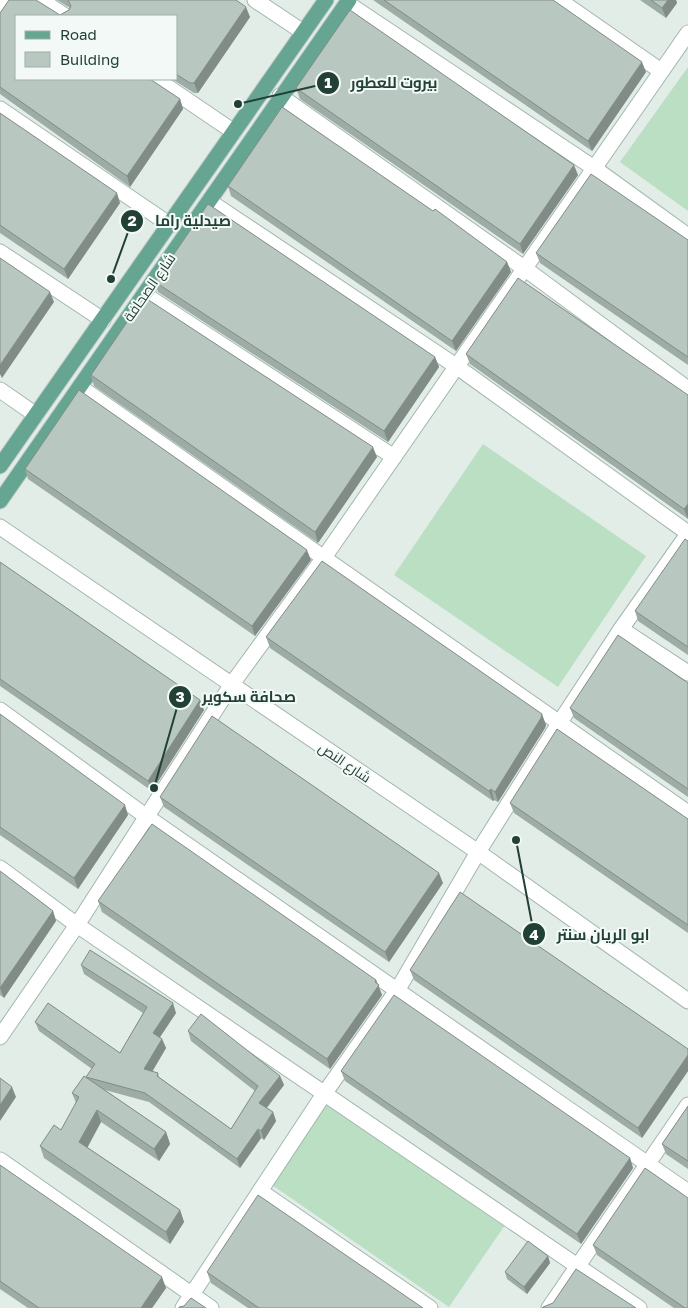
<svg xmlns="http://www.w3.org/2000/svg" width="688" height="1308" font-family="'Golos Text',Cairo,sans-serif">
<rect width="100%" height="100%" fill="#e2ede8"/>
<g fill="#badfc3">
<path d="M688 67V211L620 162Z"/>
<path d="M483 444 646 556 558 687 394 575Z"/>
<path d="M328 1102 505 1225 449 1307 272 1185Z"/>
</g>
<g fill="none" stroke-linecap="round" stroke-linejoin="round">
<g stroke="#a4b6af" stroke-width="17">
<g id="minor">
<path d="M41 0 65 16"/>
<path d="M255 0 303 32"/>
<path d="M559 0 661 71"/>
<path d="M347 3 594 168 688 236"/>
<path d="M0 6 4 0"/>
<path d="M156 79 234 132"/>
<path d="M280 96 524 268 688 389"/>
<path d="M0 109 170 225"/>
<path d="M209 201 456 366 688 533"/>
<path d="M0 252 103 320"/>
<path d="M144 294 394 457"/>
<path d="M80 387 688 813"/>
<path d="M0 390 36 415"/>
<path d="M0 527 478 852 688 1001"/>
<path d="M621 629 688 673"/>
<path d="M0 710 147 817 688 1192"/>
<path d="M0 868 77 925 639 1308"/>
<path d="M0 1037 77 925 232 684 323 559 688 33"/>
<path d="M0 1160 211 1308"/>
<path d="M260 1191 430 1308"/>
<path d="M183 1308 324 1094 398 989 478 852 560 722 621 629 688 534"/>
<path d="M549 1308 688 1105"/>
</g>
</g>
<g stroke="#c1cac7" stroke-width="17">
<g id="major">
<path d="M0 466 326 0"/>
<path d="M0 501 349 0"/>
</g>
</g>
<use href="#minor" stroke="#fff" stroke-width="15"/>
<use href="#major" stroke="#65a592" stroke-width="15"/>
</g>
<g fill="#9eaca6">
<path d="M57 0H236L250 17 198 93H194L172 79H176V16H16L180 99 183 109 130 187 0 94V13L60 15 69 10 70 8Z"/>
<path d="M373 0H553L646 72 592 151Z"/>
<path d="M640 0H676L677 3 666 18Z"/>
<path d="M296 88 578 175 523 254 300 99Z"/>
<path d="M0 113 120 203 68 279 0 233Z"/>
<path d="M228 186 507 262 511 272 456 351 231 196Z"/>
<path d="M688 240V365L540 263 536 253Z"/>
<path d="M155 282 435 357 439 367 388 442 158 292Z"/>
<path d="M466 354 688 395V519L470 364Z"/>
<path d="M91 375 377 457 318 543 94 386Z"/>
<path d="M25 469 311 560 255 636 28 479Z"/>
<path d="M688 541V655L638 621 635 611Z"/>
<path d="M0 562 204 710 152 791 0 686Z"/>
<path d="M266 637 546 725 545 728 498 802 494 800 493 801 270 648Z"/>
<path d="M688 683V797L574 718 570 708Z"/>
<path d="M0 714 128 815 78 889 0 835Z"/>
<path d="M160 797 443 883 389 962 164 807Z"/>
<path d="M510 803 688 819V933L514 813Z"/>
<path d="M0 871 53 911 56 921 4 998 0 995Z"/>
<path d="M98 901 376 980 382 995 330 1069 102 912Z"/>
<path d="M81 965 176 1013 160 1037 162 1039 166 1048 152 1071 158 1073 159 1077 231 1129 255 1091 191 1041 188 1031 280 1076 284 1085 267 1108 273 1112 276 1121 264 1140 261 1138 240 1168 149 1102 105 1090 166 1132 170 1144 159 1161 101 1122 87 1147 180 1210 184 1222 170 1244 44 1158 40 1146 61 1130 76 1103 72 1093 86 1078V1077L92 1069 39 1031 35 1022 120 1053 143 1013 84 974Z"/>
<path d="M410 970 688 1049V1071L642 1138 414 980Z"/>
<path d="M341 1071 630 1158 633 1168 581 1244 345 1081Z"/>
<path d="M688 1106V1169L666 1154 662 1144Z"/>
<path d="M0 1165 166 1288 152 1308H28L0 1289Z"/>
<path d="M593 1245 688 1308H674L597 1255Z"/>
<path d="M548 1256 550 1263 527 1294 507 1279 505 1272Z"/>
<path d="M207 1272 423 1308H248L211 1283Z"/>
</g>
<g fill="#818c87">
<path d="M668 0H676L677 3 666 18 662 8Z"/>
<path d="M246 7 250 17 198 93 194 83Z"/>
<path d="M642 62 646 72 592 151 588 141Z"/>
<path d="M180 99 183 109 130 187 127 176Z"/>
<path d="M574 165 578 175 523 254 520 244Z"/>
<path d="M117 193 120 203 68 279 64 269Z"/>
<path d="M507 262 511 272 456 351 452 341Z"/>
<path d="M50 292 54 302 2 378 0 374V365Z"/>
<path d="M435 357 439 367 388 442 384 431Z"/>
<path d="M373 447 377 457 318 543 315 532Z"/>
<path d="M688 504V519L684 509Z"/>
<path d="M307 550 311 560 255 636 252 626Z"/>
<path d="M200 700 204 710 152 791 148 781Z"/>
<path d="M542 714 546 725 545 728 498 802 495 792Z"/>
<path d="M491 789 494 800 493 801 489 791Z"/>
<path d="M125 805 128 815 78 889 74 878Z"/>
<path d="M439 873 443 883 389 962 385 952Z"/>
<path d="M53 911 56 921 4 998 0 988Z"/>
<path d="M376 980 382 995 330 1069 327 1059Z"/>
<path d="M173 1003 176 1013 156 1043 153 1033Z"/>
<path d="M162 1039 166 1048 148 1079 144 1069Z"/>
<path d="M688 1055V1071L642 1138 638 1128Z"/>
<path d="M280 1076 284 1085 263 1112 259 1103Z"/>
<path d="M12 1087 16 1097 0 1121V1105Z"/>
<path d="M97 1110 101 1122 84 1154 79 1142Z"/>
<path d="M273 1112 276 1121 264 1140 261 1131Z"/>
<path d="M258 1129 261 1138 240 1168 237 1159Z"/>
<path d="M166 1132 170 1144 159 1161 154 1149Z"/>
<path d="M630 1158 633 1168 581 1244 577 1234Z"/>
<path d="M180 1210 184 1222 170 1244 166 1232Z"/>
<path d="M548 1256 550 1263 527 1294 524 1287Z"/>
<path d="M162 1277 166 1288 152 1308H141Z"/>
</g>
<g fill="#b8c8c1" stroke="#818c87">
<path d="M9 0H36L60 15 69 10 71 6 68 0H236L246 7 194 83H190L176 74V16H16V79H150L180 99 127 176 0 87V13Z"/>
<path d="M384 0H553L642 62 588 141Z"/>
<path d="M651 0H668L662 8Z"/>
<path d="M350 10 574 165 520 244 296 88Z"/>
<path d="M282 107 433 211 435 209 507 262 452 341 228 186Z"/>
<path d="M0 113 117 193 64 269 0 225Z"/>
<path d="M591 174 688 240V357L536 253Z"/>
<path d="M208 204 435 357 384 431 155 282Z"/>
<path d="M0 258 50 292 0 365Z"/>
<path d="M518 278 688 395V504L684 509 466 354Z"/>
<path d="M144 297 373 447 315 532 91 375Z"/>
<path d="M79 390 307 550 252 626 25 469Z"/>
<path d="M685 539 688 541V647L635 611Z"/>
<path d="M322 561 542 714 541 718 495 792 491 789 489 791 266 637Z"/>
<path d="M0 562 200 700 148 781 0 679Z"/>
<path d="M618 635 688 683V789L570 708Z"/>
<path d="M0 714 125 805 74 878 0 827Z"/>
<path d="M212 716 439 873 385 952 160 797Z"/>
<path d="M557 729 688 819V925L510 803Z"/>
<path d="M152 824 376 980 375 982 379 985 327 1059 98 901Z"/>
<path d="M0 871 53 911 0 988Z"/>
<path d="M460 892 688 1049V1055L638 1128 410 970Z"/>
<path d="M90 950 173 1003 153 1033 162 1039 144 1069 158 1073 157 1076 231 1129 258 1086 188 1031 201 1014 280 1076 259 1103 273 1112 261 1131 258 1129 237 1159 145 1093 86 1077 95 1064 35 1022 48 1003 120 1053 147 1007 81 965Z"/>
<path d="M394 995 630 1158 577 1234 341 1071Z"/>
<path d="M84 1076 166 1132 154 1149 97 1110 79 1142 180 1210 166 1232 40 1146 54 1125 61 1130 79 1097 72 1093Z"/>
<path d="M0 1078 12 1087 0 1105Z"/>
<path d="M688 1106V1161L662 1144Z"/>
<path d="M0 1165 162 1277 141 1308H39L0 1281Z"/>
<path d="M645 1168 688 1198V1308H685L593 1245Z"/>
<path d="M258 1195 423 1308H259L207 1272Z"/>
<path d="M528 1241 548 1256 524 1287 505 1272Z"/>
<path d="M576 1269 636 1308H542L543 1307 553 1303Z"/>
<path d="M191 1298 206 1308H179V1307L184 1306Z"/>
</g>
<g text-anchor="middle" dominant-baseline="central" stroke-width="4" stroke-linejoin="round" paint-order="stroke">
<g font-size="14" fill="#214036" stroke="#f3f9f6">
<text transform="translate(149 287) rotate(-55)">شارع الصحافة</text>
<text transform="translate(345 762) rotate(34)">شارع النص</text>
</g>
</g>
<path fill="none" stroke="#214036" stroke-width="2" d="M238 104L328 83M111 279L132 221M154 788L180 697M516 840L534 934"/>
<g fill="#214036" stroke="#f3f9f6" stroke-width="2">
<circle cx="238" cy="104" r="5"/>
<circle cx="111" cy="279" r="5"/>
<circle cx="154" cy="788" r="5"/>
<circle cx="516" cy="840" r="5"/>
<circle cx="328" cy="83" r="12"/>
<circle cx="132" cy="221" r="12"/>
<circle cx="180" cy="697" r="12"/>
<circle cx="534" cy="934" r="12"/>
</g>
<g font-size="15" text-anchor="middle" font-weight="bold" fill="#fff">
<text x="328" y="88">1</text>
<text x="132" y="226">2</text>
<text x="180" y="702">3</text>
<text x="534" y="940">4</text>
</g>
<g font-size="15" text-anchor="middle" font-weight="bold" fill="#214036" stroke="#f3f9f6" stroke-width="4" stroke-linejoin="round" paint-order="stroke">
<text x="394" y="88">بيروت للعطور</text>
<text x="193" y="226">صيدلية راما</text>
<text x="249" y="702">صحافة سكوير</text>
<text x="603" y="940">ابو الريان سنتر</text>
</g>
<rect x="15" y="15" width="162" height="65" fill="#f3f9f6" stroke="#9fafa9"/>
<rect x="25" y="31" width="25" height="8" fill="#65a592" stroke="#9fafa9"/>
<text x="60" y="40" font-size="15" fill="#214036">Road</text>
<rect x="25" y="52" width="25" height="15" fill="#b8c8c1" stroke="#9fafa9"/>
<text x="60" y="65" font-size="15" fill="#214036">Building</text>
</svg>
